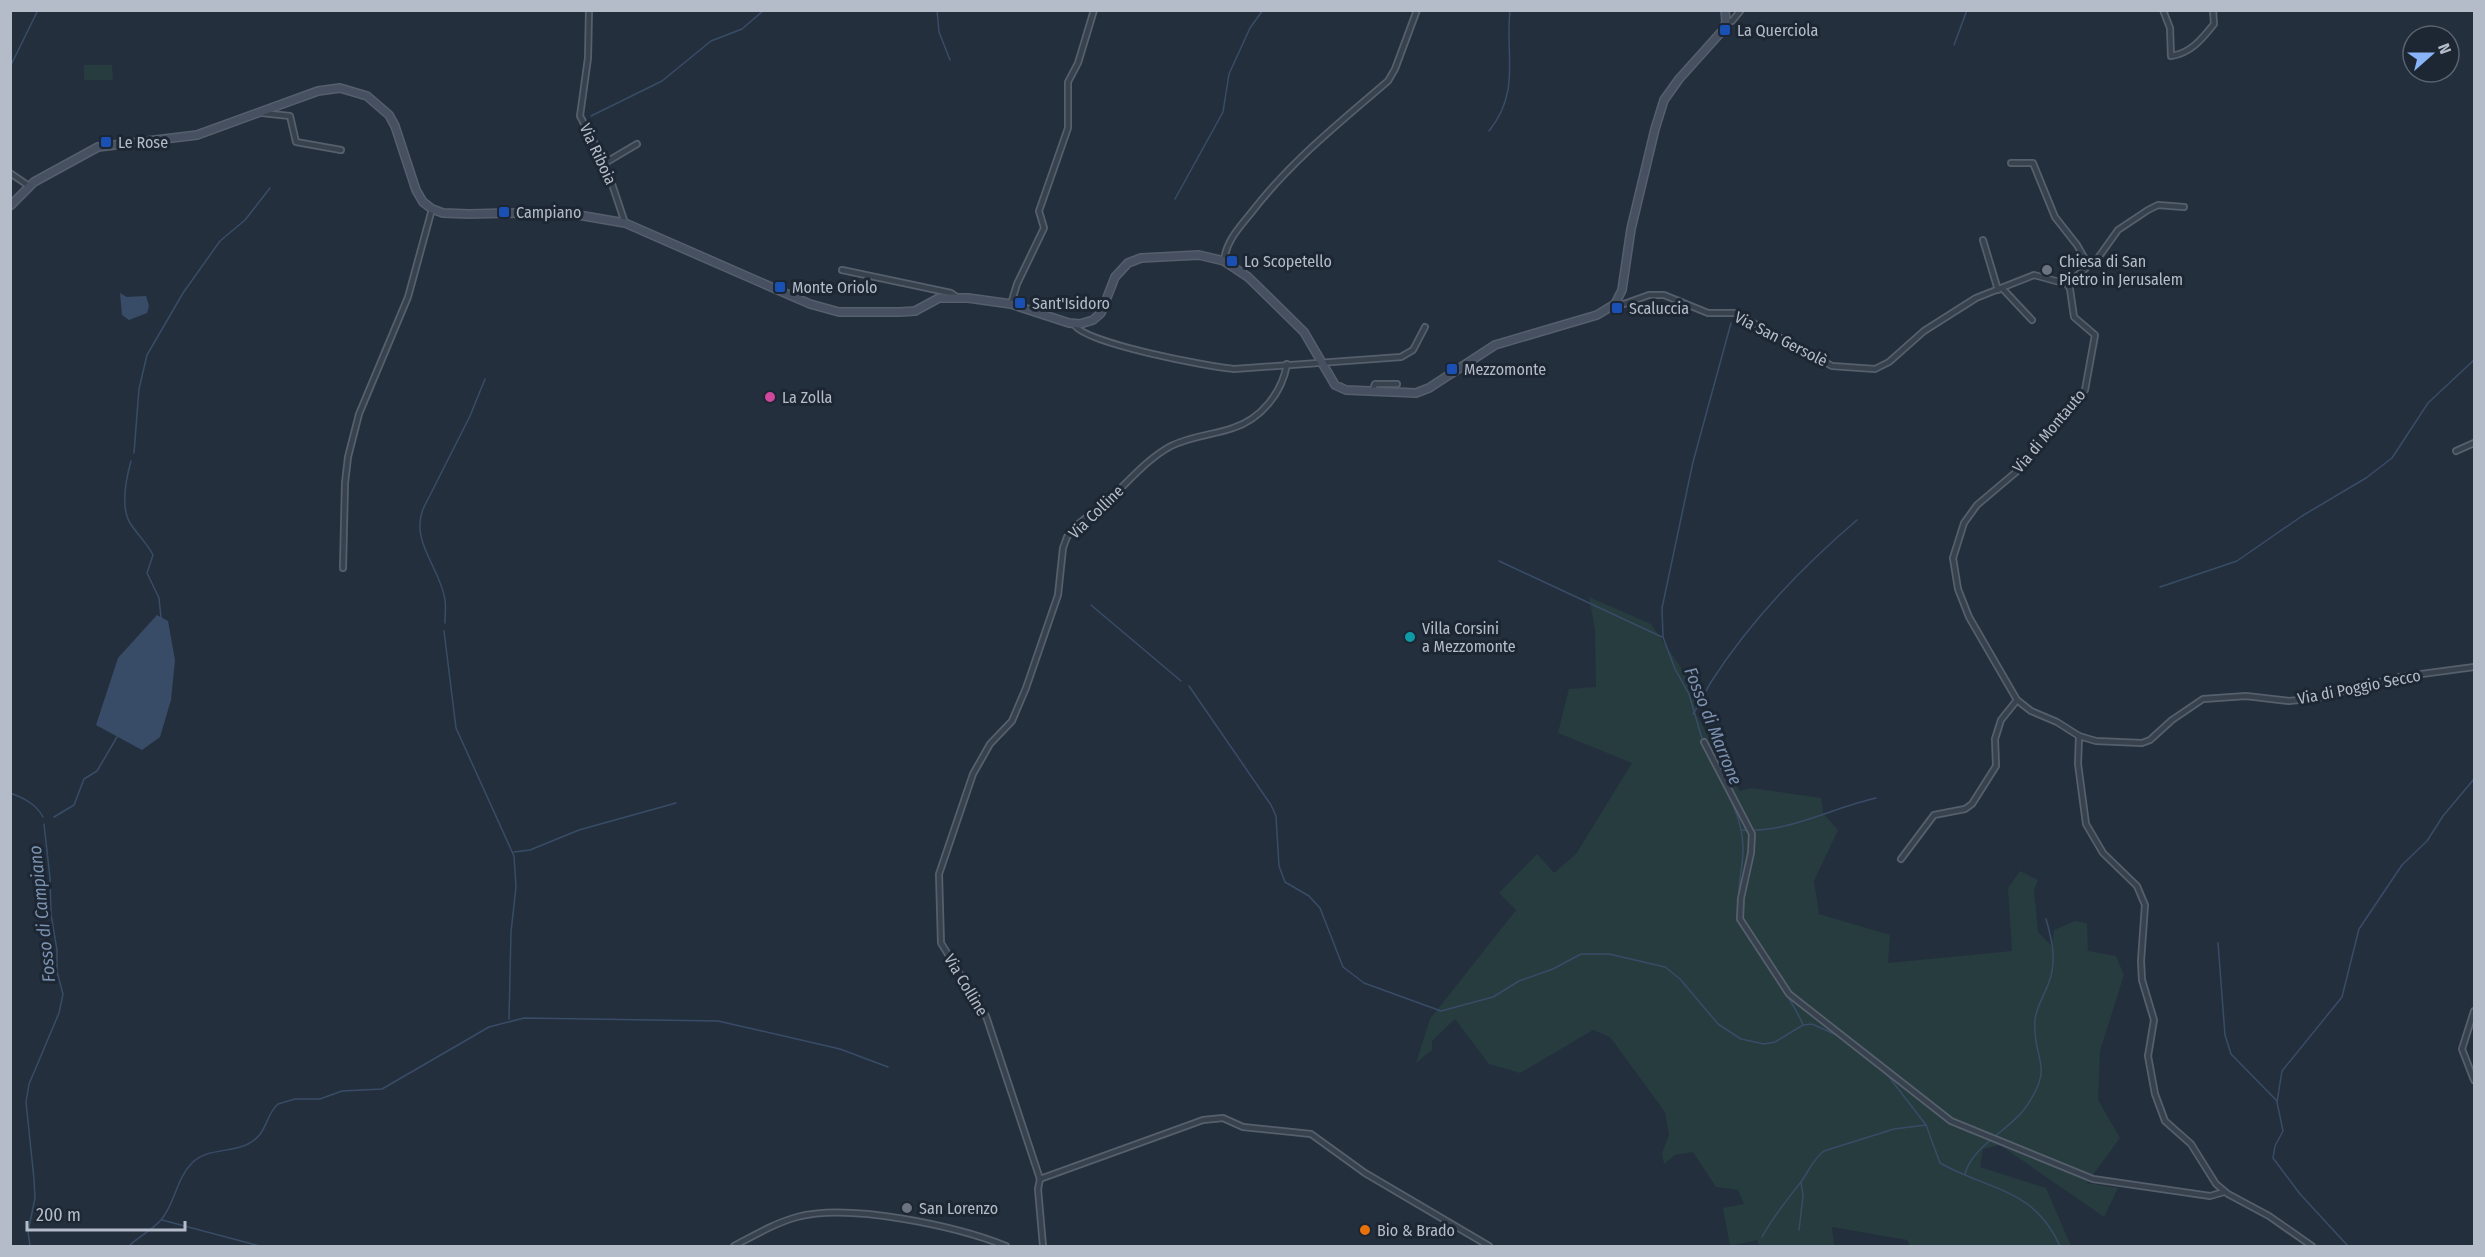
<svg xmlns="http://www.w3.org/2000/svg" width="2485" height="1257" font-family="'Fira Sans Condensed',sans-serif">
<rect width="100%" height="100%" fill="#242f3e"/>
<g fill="#263c3f">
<path d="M84 65H112L113 80H84Z"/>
<path d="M1589 597 1651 624 1701 697 1695 712 1740 791 1752 788 1821 798 1823 813 1838 830 1814 881 1819 914 1890 935 1888 963 2012 951 2008 888 2020 871 2038 880 2034 890 2038 932 2052 946 2054 930 2075 921 2087 923 2088 951 2116 956 2124 975 2100 1051 2098 1100 2120 1138 2087 1183 2118 1188 2104 1217 2000 1145 1983 1149 1980 1167 2046 1188 2071 1246H1910L1907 1240 1832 1227 1834 1246H1760L1757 1240 1730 1246 1723 1208 1744 1204 1738 1190 1716 1187 1693 1152 1675 1155 1664 1164 1662 1153 1669 1135 1665 1112 1610 1037 1593 1030 1520 1073 1489 1064 1455 1019 1432 1041V1050L1416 1063 1430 1019 1516 910 1499 893 1537 854 1554 873 1576 854 1632 763 1558 733 1569 689 1596 687 1595 629Z"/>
</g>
<g fill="#394c67">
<path d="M120 293 127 297 146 296 149 306 147 313 129 320 122 315Z"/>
<path d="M157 615 168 621 175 660 171 700 160 737 142 750 96 725 118 658Z"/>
</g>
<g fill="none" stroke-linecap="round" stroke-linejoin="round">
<g stroke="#394c67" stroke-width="1.5">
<path d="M937 10 939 32 950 60"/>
<path d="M1954 45 1967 10"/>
<path d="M10 67 38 10"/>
<path d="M591 116 662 81 711 41 742 29 764 10"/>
<path d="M1489 131C1521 91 1505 56 1510 10"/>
<path d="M1175 199 1223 112 1229 74 1250 28 1263 10"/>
<path d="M134 453 139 389 147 355 183 293 220 241 245 220 270 188"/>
<path d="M131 461C126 479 120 506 130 523 137 534 147 543 153 555L147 573 159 598 161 618"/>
<path d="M1499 561 1662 637"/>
<path d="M2160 587 2237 561 2302 516 2366 478 2392 458 2428 403 2474 360"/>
<path d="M1091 605 1181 681"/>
<path d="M445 623C445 616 446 607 445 600 441 569 410 542 423 509L470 416 485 379"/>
<path d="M444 631 456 728 514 856 516 887 511 932 509 1019"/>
<path d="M1189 686 1271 805 1276 816 1279 866 1285 882 1309 896 1320 908 1343 967 1364 983 1441 1011 1493 997 1519 981 1553 969 1581 954H1609L1665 967 1680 979 1718 1024 1741 1039 1764 1044 1775 1042 1803 1025 1812 1024 1841 1037"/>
<path d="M1693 714C1700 704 1705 692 1711 682 1751 620 1802 567 1857 520"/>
<path d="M1703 742 1689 694 1675 669 1663 637 1662 608 1693 462 1731 323"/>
<path d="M1705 749C1719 781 1742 810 1743 846 1744 863 1738 880 1739 898"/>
<path d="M10 793C24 798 36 804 43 817"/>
<path d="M54 817 74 805 84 779 97 771 117 737"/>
<path d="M1742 830C1789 833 1831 808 1876 798"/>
<path d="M514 852 530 850 579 830 676 803"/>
<path d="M2218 943 2225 1035 2231 1054 2277 1101"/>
<path d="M1756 947C1770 974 1792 997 1803 1025"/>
<path d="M1886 1073 1926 1125 1940 1163C1990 1191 2034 1188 2060 1246"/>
<path d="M1965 1174C1972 1146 2010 1130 2026 1107 2056 1063 2032 1062 2035 1020 2036 1007 2045 994 2049 982 2057 961 2052 939 2046 919"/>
<path d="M162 1220 260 1246"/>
<path d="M1799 1230 1803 1196 1801 1182"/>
<path d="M1762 1237C1773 1216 1787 1200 1801 1182 1809 1171 1813 1159 1824 1151L1894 1129 1926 1125"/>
<path d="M30 1246 28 1232 35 1198 34 1179 26 1102 29 1084 59 1013 63 994 57 972V950L51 914 50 878 44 824"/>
<path d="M129 1246C138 1237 152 1230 161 1220 175 1204 176 1179 192 1163 206 1148 231 1153 248 1144 268 1134 265 1115 278 1104L295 1099H320L342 1091 382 1089 489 1027 524 1018 718 1021 840 1049 888 1067"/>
<path d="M2348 1246 2300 1194 2273 1158 2275 1146 2283 1131 2277 1102 2282 1071 2342 997 2359 929 2402 865 2427 841 2443 816 2474 779"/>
</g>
<g stroke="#565f6c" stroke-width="8">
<g id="minor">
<path d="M589 10 588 58 580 116 605 163 625 223"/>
<path d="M2163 10 2170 28 2171 56C2191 53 2202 39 2214 24L2213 10"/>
<path d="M1726 22 1732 21 1741 10"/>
<path d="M262 113 290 116 296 142 341 150"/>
<path d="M605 163 637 144"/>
<path d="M2011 163H2033L2055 217 2077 245 2089 266"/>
<path d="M10 173 29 186"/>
<path d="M1983 240 1998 290"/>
<path d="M1224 261C1226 241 1239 228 1251 213 1290 162 1339 123 1388 81L1395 69 1417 10"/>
<path d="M842 270 951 293 957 297"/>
<path d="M2067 284 2070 289 2074 317 2095 335 2085 390 2022 467 1977 505 1964 523 1953 558 1958 589 1969 617 2017 700 2031 711 2057 722 2079 736 2078 764 2086 824 2103 853 2137 886 2145 905 2141 961 2142 980 2154 1020 2148 1056 2155 1094 2165 1121 2191 1144 2216 1184 2228 1194 2269 1216 2312 1246"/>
<path d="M2067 284 2098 258 2118 230 2148 210 2158 205 2184 207"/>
<path d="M2002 288 2032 320"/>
<path d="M1011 304 1017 284 1044 228 1039 211 1068 128V82L1078 63 1094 10"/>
<path d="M1615 304 1621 305 1649 295H1664L1708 313H1735L1832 366 1875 369 1889 362 1924 331 1976 298 2034 275 2067 284"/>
<path d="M1074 324C1082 343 1210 367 1234 369L1401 357 1413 350 1425 327"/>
<path d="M1287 364C1282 393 1261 419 1233 428 1213 435 1191 436 1171 446 1145 460 1127 484 1105 503 1092 514 1076 523 1067 537L1063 548 1058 595 1026 688 1012 721 990 744 973 774 939 874 941 943 986 1016 1040 1179 1203 1120 1223 1118 1243 1127 1311 1134 1365 1173 1489 1246"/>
<path d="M1372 392 1375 384H1397"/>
<path d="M2456 451 2474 443"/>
<path d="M343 568 345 483 348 457 359 414 408 297 432 209"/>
<path d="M2079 736 2096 741 2142 743 2150 740 2172 720 2203 699 2246 696 2289 701 2318 698 2399 677 2474 667"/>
<path d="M1704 742 1752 834 1751 853 1741 898 1740 919 1789 994 1951 1121 2093 1179 2210 1196 2224 1192"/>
<path d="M1901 859 1934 815 1965 809 1972 804 1996 766 1995 739 2001 720 2017 700"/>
<path d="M2474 1011 2462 1049 2474 1080"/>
<path d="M1040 1179 1038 1189 1043 1246"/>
<path d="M734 1246C755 1235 775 1223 797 1217 850 1203 956 1226 1006 1246"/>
</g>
</g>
<g stroke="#565f6c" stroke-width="10">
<path id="secondary" d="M10 206 34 182 98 147 197 135 318 91 340 88 367 96 389 115 395 126 416 190 423 202 432 209 443 213 469 214 561 212 625 223 810 304 839 312H900L915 311 939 298H968L1011 304 1069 323 1080 324 1093 320 1101 313 1115 277 1128 263 1141 258 1199 255 1224 261 1248 277 1304 332 1335 385 1346 390 1416 393 1429 388 1495 345 1597 315 1615 304 1622 290 1631 229 1655 129 1664 100 1679 79 1723 30 1726 22 1725 10"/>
</g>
<use href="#minor" stroke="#38414e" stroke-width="4.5"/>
<use href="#secondary" stroke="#465061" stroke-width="7"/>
</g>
<g fill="#1a4fb4" stroke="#1d2633" stroke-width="2">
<rect x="1719" y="24" width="12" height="12" rx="3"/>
<rect x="100" y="136" width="12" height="12" rx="3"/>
<rect x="498" y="206" width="12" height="12" rx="3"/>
<rect x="1226" y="255" width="12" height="12" rx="3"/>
<rect x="774" y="281" width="12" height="12" rx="3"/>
<rect x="1014" y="297" width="12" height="12" rx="3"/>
<rect x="1611" y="302" width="12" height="12" rx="3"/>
<rect x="1446" y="363" width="12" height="12" rx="3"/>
</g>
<g fill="#6b7280" stroke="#1d2633" stroke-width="2">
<circle cx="2047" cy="270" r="6"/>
<circle cx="907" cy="1208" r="6"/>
</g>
<circle fill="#d1479c" stroke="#1d2633" stroke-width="2" cx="770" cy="397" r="6"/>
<circle fill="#0f9aa8" stroke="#1d2633" stroke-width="2" cx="1410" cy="637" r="6"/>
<circle fill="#e8710a" stroke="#1d2633" stroke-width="2" cx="1365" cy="1230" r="6"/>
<g text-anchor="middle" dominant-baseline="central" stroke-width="6" stroke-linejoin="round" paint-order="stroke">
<g font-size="16" fill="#b4bcc9" stroke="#1d2633" text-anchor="start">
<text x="1737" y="30">La Querciola</text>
<text x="118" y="142">Le Rose</text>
<text x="516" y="212">Campiano</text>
<text x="1244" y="261">Lo Scopetello</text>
<text x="2059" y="261">Chiesa di San<tspan x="2059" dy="18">Pietro in Jerusalem</tspan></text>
<text x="792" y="287">Monte Oriolo</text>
<text x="1032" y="303">Sant'Isidoro</text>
<text x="1629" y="308">Scaluccia</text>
<text x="1464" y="369">Mezzomonte</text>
<text x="782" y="397">La Zolla</text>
<text x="1422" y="628">Villa Corsini<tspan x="1422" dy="18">a Mezzomonte</tspan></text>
<text x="919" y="1208">San Lorenzo</text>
<text x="1377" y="1230">Bio &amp; Brado</text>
</g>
<g font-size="16" fill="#b4bcc9" stroke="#1d2633">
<text transform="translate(598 154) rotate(65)">Via Riboia</text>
<text transform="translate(1781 339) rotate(27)">Via San Gersolè</text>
<text transform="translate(2049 431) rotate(-50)">Via di Montauto</text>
<text transform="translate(1096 512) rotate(-44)">Via Colline</text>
<text transform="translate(2359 687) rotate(-11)">Via di Poggio Secco</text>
<text transform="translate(966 985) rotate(59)">Via Colline</text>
</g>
<g font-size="18" font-style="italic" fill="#7c92b1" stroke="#1d2633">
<text transform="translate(1713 726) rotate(68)">Fosso di Marrone</text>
<text transform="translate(42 914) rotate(-96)">Fosso di Campiano</text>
</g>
</g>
<rect width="2485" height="1257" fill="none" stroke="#b4bcc9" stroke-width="24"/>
<g transform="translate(2431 54) rotate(69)"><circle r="28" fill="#1d2633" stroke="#59626f" stroke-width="1.5"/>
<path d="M0-4.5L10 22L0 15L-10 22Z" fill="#8ab4f8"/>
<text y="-9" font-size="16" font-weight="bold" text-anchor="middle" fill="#b4bcc9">N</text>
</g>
<path d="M27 1221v9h158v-9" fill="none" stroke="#b4bcc9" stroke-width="3"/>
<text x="36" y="1221" font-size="18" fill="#b4bcc9" stroke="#1d2633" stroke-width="4.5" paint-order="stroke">200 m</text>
</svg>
